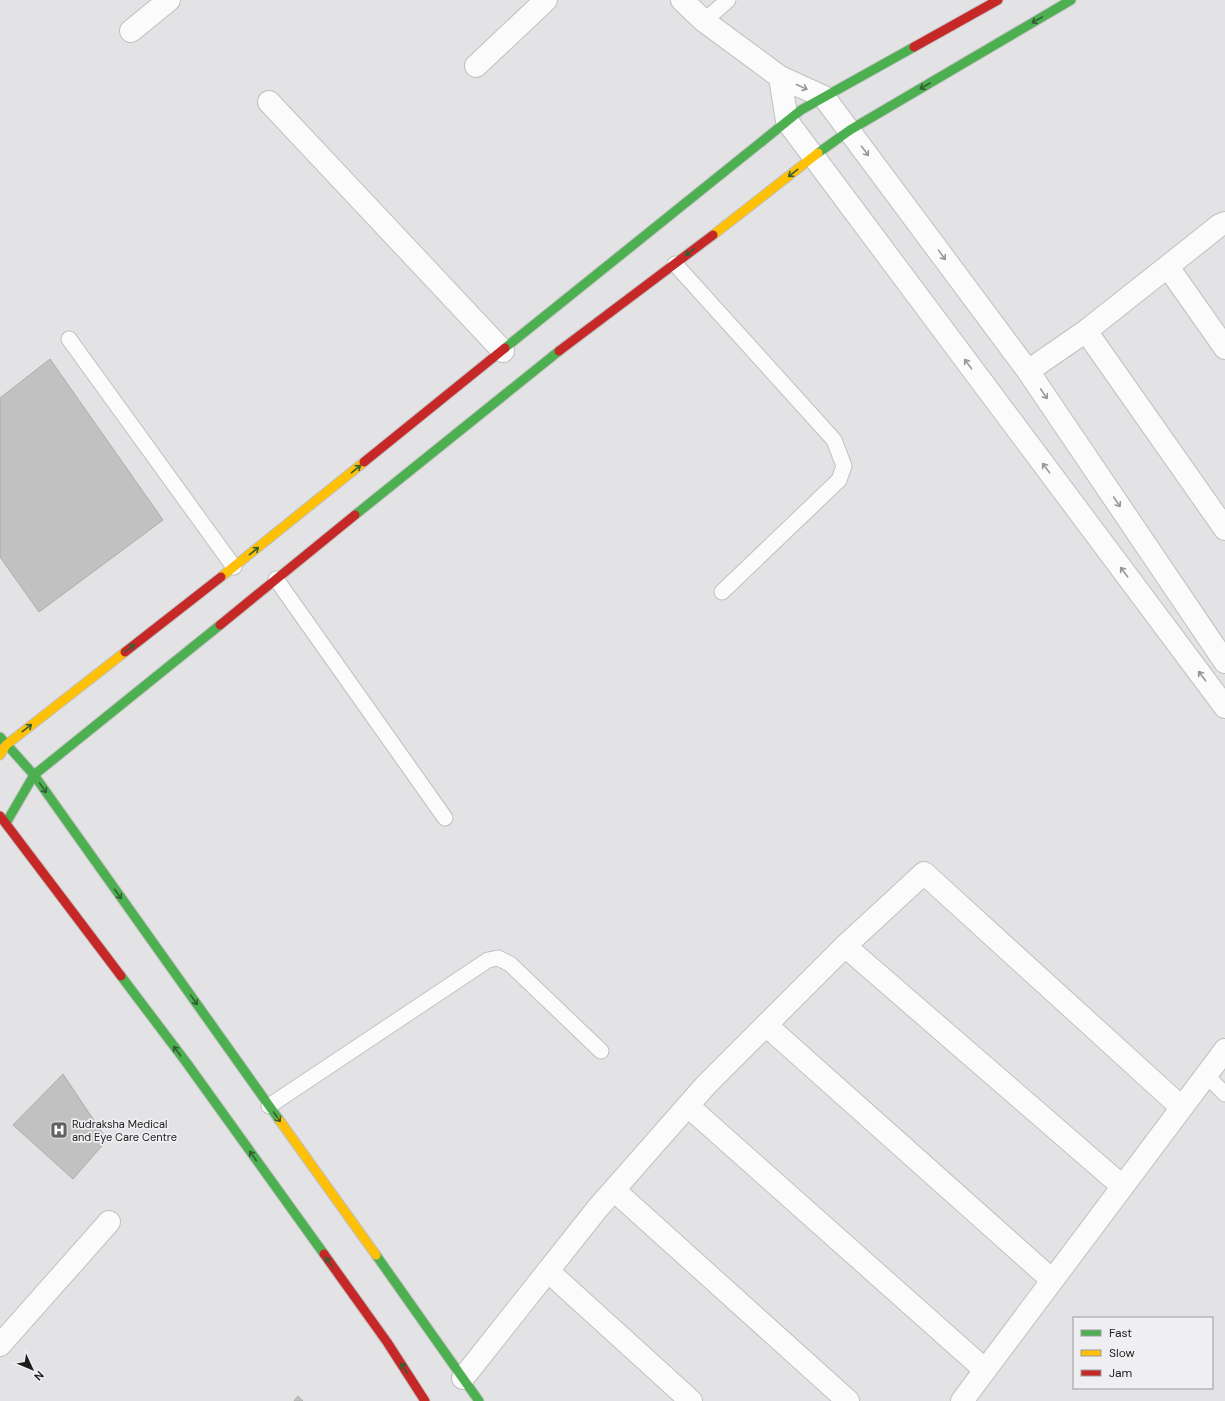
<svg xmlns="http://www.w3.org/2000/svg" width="1225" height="1401" font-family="'DM Sans',sans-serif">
<rect width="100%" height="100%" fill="#e3e2e4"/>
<g fill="#c1c1c1" stroke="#adadad">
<path d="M50 359 163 520 39 612 0 557V398Z"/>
<path d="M63 1074 107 1140 73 1179 13 1125Z"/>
<path d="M298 1396 303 1401H294Z"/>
</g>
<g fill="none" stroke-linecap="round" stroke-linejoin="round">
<g stroke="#c0c0c1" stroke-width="17">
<g id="lane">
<path d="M704 21 728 0"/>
<path d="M675 264 834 440 844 466 839 480 722 592"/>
<path d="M69 339 234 567"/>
<path d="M276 579 445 818"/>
<path d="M1205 1074 1225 1094"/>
<path d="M269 1106 488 960 498 958 510 964 601 1051"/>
</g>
</g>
<g stroke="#c0c0c1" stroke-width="24">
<g id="street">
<path d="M682 0 704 21 780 77 824 97 1028 371 1225 662"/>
<path d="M131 31 169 0"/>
<path d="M476 66 546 0"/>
<path d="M780 77 787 121 1225 707"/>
<path d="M269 102 503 351"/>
<path d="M1168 267 1225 348"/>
<path d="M1086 331 1225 529"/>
<path d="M1028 371 1086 331 1220 225 1225 223"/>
<path d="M845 946 1122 1186"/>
<path d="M766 1025 1052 1280"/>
<path d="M688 1106 985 1370"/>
<path d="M614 1190 848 1401"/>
<path d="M548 1271 691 1401"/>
<path d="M0 1345 109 1222"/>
<path d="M463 1378 597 1209 706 1085 845 946 924 873 1181 1107"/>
<path d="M962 1401 1225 1050"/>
</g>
</g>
<g stroke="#c0c0c1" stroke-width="11">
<g id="fast">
<path d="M818 153 850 130 1071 0"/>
<path d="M505 348 801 110 914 47"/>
<path d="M355 515 559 351"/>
<path d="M0 737 34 775 280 1121"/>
<path d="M6 823 34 775 220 625"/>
<path d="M121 976 186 1062 324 1254"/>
<path d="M376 1255 479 1401"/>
</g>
</g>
<g stroke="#c0c0c1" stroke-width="11">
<g id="slow">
<path d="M713 235 818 153"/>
<path d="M221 577 364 462"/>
<path d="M0 755 6 745 125 652"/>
<path d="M280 1121 376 1255"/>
</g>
</g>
<g stroke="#c0c0c1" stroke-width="11">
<g id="jam">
<path d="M914 47 998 0"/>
<path d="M559 351 713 235"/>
<path d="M364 462 505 348"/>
<path d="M220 625 355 515"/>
<path d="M125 652 221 577"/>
<path d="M0 816 121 976"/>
<path d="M324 1254 387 1342 425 1401"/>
</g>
</g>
<use href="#lane" stroke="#fbfbfb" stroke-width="15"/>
<use href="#street" stroke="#fbfbfb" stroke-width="22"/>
<use href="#fast" stroke="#4caf50" stroke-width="9"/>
<use href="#slow" stroke="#ffc107" stroke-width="9"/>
<use href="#jam" stroke="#c62828" stroke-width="9"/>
</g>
<defs><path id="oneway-shaft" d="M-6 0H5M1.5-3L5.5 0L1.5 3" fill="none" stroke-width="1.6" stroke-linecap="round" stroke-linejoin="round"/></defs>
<g stroke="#325f34">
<use href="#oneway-shaft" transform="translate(1037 20) rotate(150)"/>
<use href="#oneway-shaft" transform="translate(925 86) rotate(150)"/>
<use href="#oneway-shaft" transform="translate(793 173) rotate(142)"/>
<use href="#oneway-shaft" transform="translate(690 252) rotate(142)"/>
<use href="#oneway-shaft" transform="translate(356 469) rotate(-39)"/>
<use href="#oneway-shaft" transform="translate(254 551) rotate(-39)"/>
<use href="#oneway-shaft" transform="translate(130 648) rotate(-38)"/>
<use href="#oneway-shaft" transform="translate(27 728) rotate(-38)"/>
<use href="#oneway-shaft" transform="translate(43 788) rotate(55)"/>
<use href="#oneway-shaft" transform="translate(118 894) rotate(55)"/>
<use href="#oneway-shaft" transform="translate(194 1000) rotate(55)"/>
<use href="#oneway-shaft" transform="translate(177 1051) rotate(-127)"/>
<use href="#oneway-shaft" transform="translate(277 1117) rotate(55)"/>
<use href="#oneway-shaft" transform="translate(253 1156) rotate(-126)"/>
<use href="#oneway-shaft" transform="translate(329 1262) rotate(-126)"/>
<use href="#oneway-shaft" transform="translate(404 1368) rotate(-123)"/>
</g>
<g stroke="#979798">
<use href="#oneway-shaft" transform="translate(802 87) rotate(25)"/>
<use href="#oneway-shaft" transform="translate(865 151) rotate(54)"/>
<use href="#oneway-shaft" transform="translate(942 255) rotate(54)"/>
<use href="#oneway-shaft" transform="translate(968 364) rotate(-127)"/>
<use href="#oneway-shaft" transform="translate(1044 394) rotate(56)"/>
<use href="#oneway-shaft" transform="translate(1046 468) rotate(-127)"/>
<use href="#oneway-shaft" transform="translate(1117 502) rotate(56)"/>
<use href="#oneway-shaft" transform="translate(1124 572) rotate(-127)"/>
<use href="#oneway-shaft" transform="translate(1202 676) rotate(-127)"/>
</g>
<defs>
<g id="hospital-square" transform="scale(0.9)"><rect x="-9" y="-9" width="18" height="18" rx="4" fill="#626263" stroke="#efeff2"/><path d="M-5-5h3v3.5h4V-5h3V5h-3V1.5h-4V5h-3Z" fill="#fff"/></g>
</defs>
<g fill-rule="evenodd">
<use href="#hospital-square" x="59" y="1130"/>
</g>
<g text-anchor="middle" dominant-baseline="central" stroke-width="3.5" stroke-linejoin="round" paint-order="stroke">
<g font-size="11" fill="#1d1d1e" stroke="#efeff2" text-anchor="start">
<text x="72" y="1124">Rudraksha Medical<tspan x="72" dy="13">and Eye Care Centre</tspan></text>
</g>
</g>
<rect x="1073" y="1317" width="140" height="72" fill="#efeff2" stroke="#9b9b9d"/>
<rect x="1081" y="1330" width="20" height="6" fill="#4caf50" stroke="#9b9b9d"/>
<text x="1109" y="1337" font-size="12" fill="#1d1d1e">Fast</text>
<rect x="1081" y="1350" width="20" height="6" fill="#ffc107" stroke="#9b9b9d"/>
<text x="1109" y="1357" font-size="12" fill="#1d1d1e">Slow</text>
<rect x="1081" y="1370" width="20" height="6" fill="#c62828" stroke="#9b9b9d"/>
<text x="1109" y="1377" font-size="12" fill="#1d1d1e">Jam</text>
<g transform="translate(32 1369) rotate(134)" stroke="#efeff2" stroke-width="3" paint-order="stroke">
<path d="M0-3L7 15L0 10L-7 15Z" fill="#1d1d1e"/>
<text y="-6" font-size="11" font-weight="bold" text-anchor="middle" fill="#1d1d1e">N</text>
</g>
</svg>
